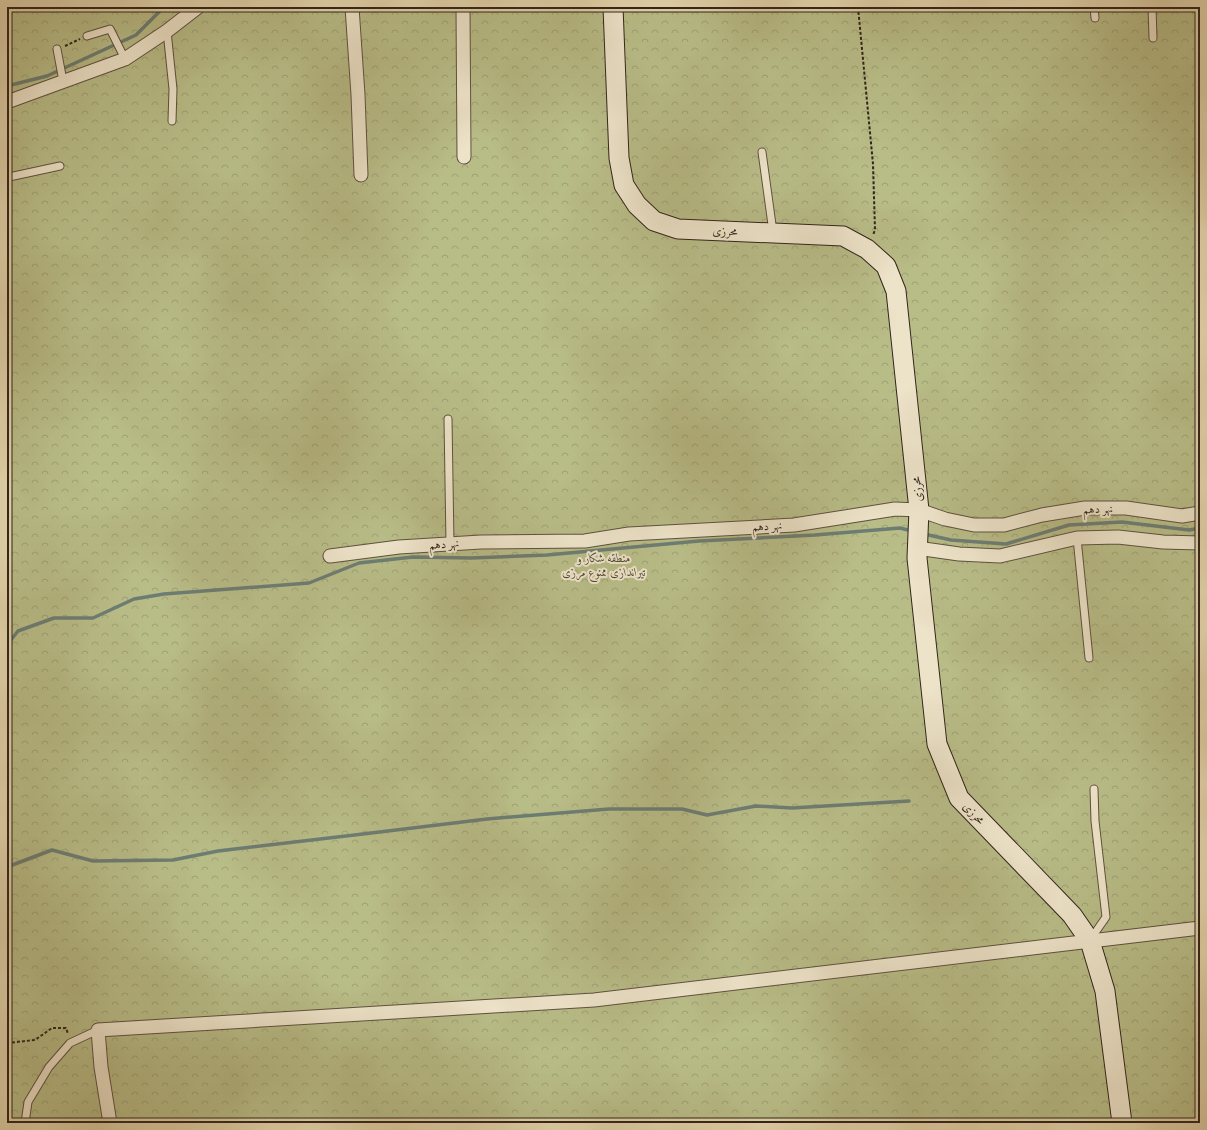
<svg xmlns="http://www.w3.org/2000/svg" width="1207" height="1130" font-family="'IM FELL French Canon',Amiri,serif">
<defs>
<pattern id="park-crowns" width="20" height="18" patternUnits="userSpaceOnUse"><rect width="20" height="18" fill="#b8bc87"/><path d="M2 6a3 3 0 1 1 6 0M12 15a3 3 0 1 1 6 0" fill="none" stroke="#9fa174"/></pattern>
</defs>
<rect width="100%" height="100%" fill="#e3d4ac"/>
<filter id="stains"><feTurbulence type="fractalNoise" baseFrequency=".005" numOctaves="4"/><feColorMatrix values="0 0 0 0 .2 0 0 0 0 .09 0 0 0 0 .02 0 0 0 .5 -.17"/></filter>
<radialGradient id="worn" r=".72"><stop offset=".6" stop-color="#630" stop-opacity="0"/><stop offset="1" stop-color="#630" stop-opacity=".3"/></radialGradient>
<rect fill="url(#park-crowns)" stroke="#747052" x="7" y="7" width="1193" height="1116"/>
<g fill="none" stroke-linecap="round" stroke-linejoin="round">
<g stroke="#6d7d73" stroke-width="3.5">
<path d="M7 86 47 76 136 35 164 7"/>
<path d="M924 534 951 540 1006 544 1069 525 1122 522 1189 530 1200 528"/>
<path d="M7 645 18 631 54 618H93L134 599 164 594 309 583 359 563 413 557 471 558 547 555 699 541 815 535 900 528 912 531"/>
<path d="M7 867 52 850 93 861 173 860 218 851 363 834 487 819 609 809H682L707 815 756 806 792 808 909 801"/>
</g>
<g stroke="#5e5140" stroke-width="9">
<g id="lane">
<path d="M1094 7 1095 18"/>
<path d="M1152 7 1153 38"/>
<path d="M167 31 173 89 172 121"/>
<path d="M87 36 110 29 125 59"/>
<path d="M57 49 63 81"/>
<path d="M762 152 773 232"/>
<path d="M7 174 9 177 60 166"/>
<path d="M448 419 450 544"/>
<path d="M1077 538 1089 658"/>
<path d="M1090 940 1106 917 1095 821 1094 789"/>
<path d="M25 1123 28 1102 49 1067 70 1043 98 1030"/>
</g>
</g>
<g stroke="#5e5140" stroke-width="15">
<g id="street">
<path d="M352 7 358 95 361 175"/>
<path d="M463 7 464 157"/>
<path d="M7 102 125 59 167 31 198 7"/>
<path d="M917 548 959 554 1000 556 1077 538 1118 537 1163 542 1200 543"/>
<path d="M330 556 399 547 481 542 585 541 629 534 794 525 895 509 919 510 945 519 974 525H1004L1042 515 1085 508H1126L1182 516 1200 513"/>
<path d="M110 1123 101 1067 98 1030 594 1000 1200 928"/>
</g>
</g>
<g stroke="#31251c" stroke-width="21">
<path id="secondary" d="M613 7 619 158 624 185 637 205 654 221 678 229 843 236 867 249 886 266 896 291 919 510 917 558 937 744 959 798 1072 915 1090 941 1105 991 1122 1123"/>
</g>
<g stroke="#31251c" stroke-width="2" stroke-dasharray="3 2" stroke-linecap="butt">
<path d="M858 7 873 164 875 230 873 235"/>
<path d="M65 46 80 39"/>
<path d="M7 1043 35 1040 52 1028H66L68 1034"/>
</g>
<use href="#lane" stroke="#ede3c9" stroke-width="7"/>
<use href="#street" stroke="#ede3c9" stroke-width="13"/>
<use href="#secondary" stroke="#ede3c9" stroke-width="19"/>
</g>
<g text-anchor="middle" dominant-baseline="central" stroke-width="4" stroke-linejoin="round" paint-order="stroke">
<g font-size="12" fill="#31251c" stroke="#ede3c9">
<text transform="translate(725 231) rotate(2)">محرزی</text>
<text transform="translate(917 489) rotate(-96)">محرزی</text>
<text transform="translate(1098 509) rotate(-2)">نهر دهم</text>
<text transform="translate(767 526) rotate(-3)">نهر دهم</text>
<text transform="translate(444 544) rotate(-4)">نهر دهم</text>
<text transform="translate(974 813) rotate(46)">محرزی</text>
</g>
<g font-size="12" font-style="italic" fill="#534b37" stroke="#ede3c9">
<text x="604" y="558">منطقه شکار و<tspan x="604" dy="14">تیراندازی ممنوع مرزی</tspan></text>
</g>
</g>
<rect width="1207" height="1130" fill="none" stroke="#e3d4ac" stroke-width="24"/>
<rect x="8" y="8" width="1191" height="1114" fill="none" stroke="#31251c" stroke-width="2"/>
<rect x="12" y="12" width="1183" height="1106" fill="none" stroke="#31251c"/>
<rect width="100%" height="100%" filter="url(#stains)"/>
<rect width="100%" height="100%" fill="url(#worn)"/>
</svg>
